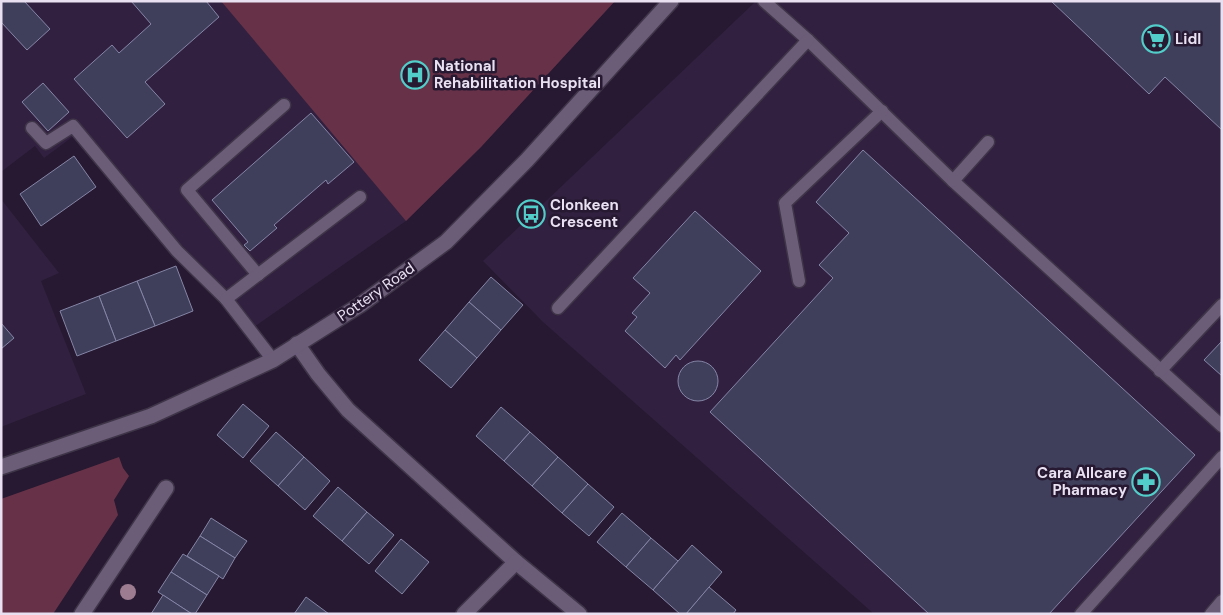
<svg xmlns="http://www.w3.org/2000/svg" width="1223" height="615" font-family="'DM Sans',sans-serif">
<rect width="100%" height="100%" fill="#261931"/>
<g fill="#31203f">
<path d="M1 1H615L481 147 406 221 251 329 83 129 44 158 35 146 1 172Z"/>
<path d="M756 1H1222V614H874L543 322 483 261Z"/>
<path d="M1 199 59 273 41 281 86 394 1 427Z"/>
</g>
<g fill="#673248">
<path d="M221 1H615L481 147 406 221Z"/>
<path d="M119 457 123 468 129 476 114 500 118 515 53 614H1V499Z"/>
</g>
<g fill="#403f5b" stroke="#8585a6">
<path d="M1 1H24L50 29 27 50 1 22Z"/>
<path d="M131 1H206L219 17 145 82 165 104 127 138 74 79 112 45 119 53 151 24Z"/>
<path d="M1051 1H1222V130L1165 77 1149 94Z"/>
<path d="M43 83 69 112 48 131 22 102Z"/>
<path d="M311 113 354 162 328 184 326 180 274 225 277 228 250 251 244 245 248 242 212 200Z"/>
<path d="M863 150 1195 455 1049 614H929L710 412 833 278 819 265 849 233 816 202Z"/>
<path d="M74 156 96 187 41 226 20 194Z"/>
<path d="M695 211 761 271 680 360 676 355 665 368 625 331 637 317 632 313 650 293 633 278Z"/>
<path d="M176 266 193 311 155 326 137 281Z"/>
<path d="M491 277 523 305 501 330 469 302Z"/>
<path d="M137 281 155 326 116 341 99 296Z"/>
<path d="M99 296 116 341 77 356 60 311Z"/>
<path d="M469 302 501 330 477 358 445 330Z"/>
<path d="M1 323 14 338 1 349Z"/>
<path d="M445 330 477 358 451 388 419 360Z"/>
<path d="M1222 341V376L1204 360Z"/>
<circle cx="698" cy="381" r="20"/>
<path d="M243 404 269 426 243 458 217 435Z"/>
<path d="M501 407 530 432 504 461 476 436Z"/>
<path d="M276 432 304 457 278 486 250 461Z"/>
<path d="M530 432 558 457 532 486 504 461Z"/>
<path d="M304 457 330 481 305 510 278 486Z"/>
<path d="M558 457 588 484 562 513 532 486Z"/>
<path d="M588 484 614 507 589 536 562 513Z"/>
<path d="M338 487 367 512 342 541 313 516Z"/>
<path d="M367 512 394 535 369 564 342 541Z"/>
<path d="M622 513 651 538 626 567 597 542Z"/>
<path d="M211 518 247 541 235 558 200 536Z"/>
<path d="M200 536 235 558 223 579 187 556Z"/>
<path d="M651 538 678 561 653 590 626 567Z"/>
<path d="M401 539 429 562 402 594 375 571Z"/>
<path d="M692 545 722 572 686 614H680L653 590Z"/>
<path d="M183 554 219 576 207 595 171 572Z"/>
<path d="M171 572 207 595 195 614H192L158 592Z"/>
<path d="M709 587 736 610 733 614H686Z"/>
<path d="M163 595 192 614H151Z"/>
<path d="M306 597 329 614H294Z"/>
</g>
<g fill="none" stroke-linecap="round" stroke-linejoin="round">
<g stroke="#3f3548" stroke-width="15">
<g id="lane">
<path d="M764 1 808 40 953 181 1222 426"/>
<path d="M32 128 46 143 73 126 177 251 226 299"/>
<path d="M953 181 988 142"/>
<path d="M258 275 187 190 284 105"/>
<path d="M799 281 785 203 882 111"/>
<path d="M558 308 808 40"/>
<path d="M273 360 226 299 360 197"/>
<path d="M1160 371 1222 305"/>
<path d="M1081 614 1222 457"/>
<path d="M1211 614 1222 601"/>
</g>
</g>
<g stroke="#3f3548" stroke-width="18">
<g id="street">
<path d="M297 344 318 374 348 410 516 562 579 614"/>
<path d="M82 614 166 488"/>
<path d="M464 614 516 562"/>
</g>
</g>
<g stroke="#3f3548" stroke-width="18">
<path id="secondary" d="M1 467 151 416 273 360 360 305 446 242 527 160 671 1"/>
</g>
<use href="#lane" stroke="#6b5c78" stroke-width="12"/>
<use href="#street" stroke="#6b5c78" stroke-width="15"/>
<use href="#secondary" stroke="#6b5c78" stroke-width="15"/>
</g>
<circle fill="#9d7c91" cx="128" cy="592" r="8"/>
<defs>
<g id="supermarket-ring" transform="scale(1.4375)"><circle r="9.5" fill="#261931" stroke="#53cdc9" stroke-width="1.5"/><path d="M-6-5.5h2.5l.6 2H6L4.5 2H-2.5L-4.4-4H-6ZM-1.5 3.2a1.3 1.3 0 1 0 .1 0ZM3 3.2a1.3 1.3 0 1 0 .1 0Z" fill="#53cdc9"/></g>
<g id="hospital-ring" transform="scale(1.4375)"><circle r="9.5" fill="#261931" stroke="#53cdc9" stroke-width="1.5"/><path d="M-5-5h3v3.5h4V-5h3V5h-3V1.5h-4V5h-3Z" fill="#53cdc9"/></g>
<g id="bus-ring" transform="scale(1.4375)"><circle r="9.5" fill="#261931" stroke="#53cdc9" stroke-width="1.5"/><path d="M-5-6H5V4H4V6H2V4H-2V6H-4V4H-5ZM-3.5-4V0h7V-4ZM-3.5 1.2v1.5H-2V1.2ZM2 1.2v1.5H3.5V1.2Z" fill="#53cdc9"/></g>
<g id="pharmacy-ring" transform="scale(1.4375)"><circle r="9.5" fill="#261931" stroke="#53cdc9" stroke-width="1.5"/><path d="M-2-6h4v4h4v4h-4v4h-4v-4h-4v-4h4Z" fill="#53cdc9"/></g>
</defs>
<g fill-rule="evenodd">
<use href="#supermarket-ring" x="1156" y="39"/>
<use href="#hospital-ring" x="415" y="75"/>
<use href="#bus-ring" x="531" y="214"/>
<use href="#pharmacy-ring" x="1146" y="482"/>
</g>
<g text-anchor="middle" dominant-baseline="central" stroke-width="5" stroke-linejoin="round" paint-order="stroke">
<g font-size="15" font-weight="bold" fill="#e9e1f2" stroke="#261931" text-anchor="start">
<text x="1175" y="39">Lidl</text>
<text x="434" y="66">National<tspan x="434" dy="17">Rehabilitation Hospital</tspan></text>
<text x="550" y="205">Clonkeen<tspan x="550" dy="17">Crescent</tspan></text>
<text x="1127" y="473" text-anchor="end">Cara Allcare<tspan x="1127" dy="17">Pharmacy</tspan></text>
</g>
<g font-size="15" fill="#e9e1f2" stroke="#261931">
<text transform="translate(376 292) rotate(-35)">Pottery Road</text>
</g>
</g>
<rect width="1223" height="615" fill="none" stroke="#e9e1f2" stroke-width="5"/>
</svg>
